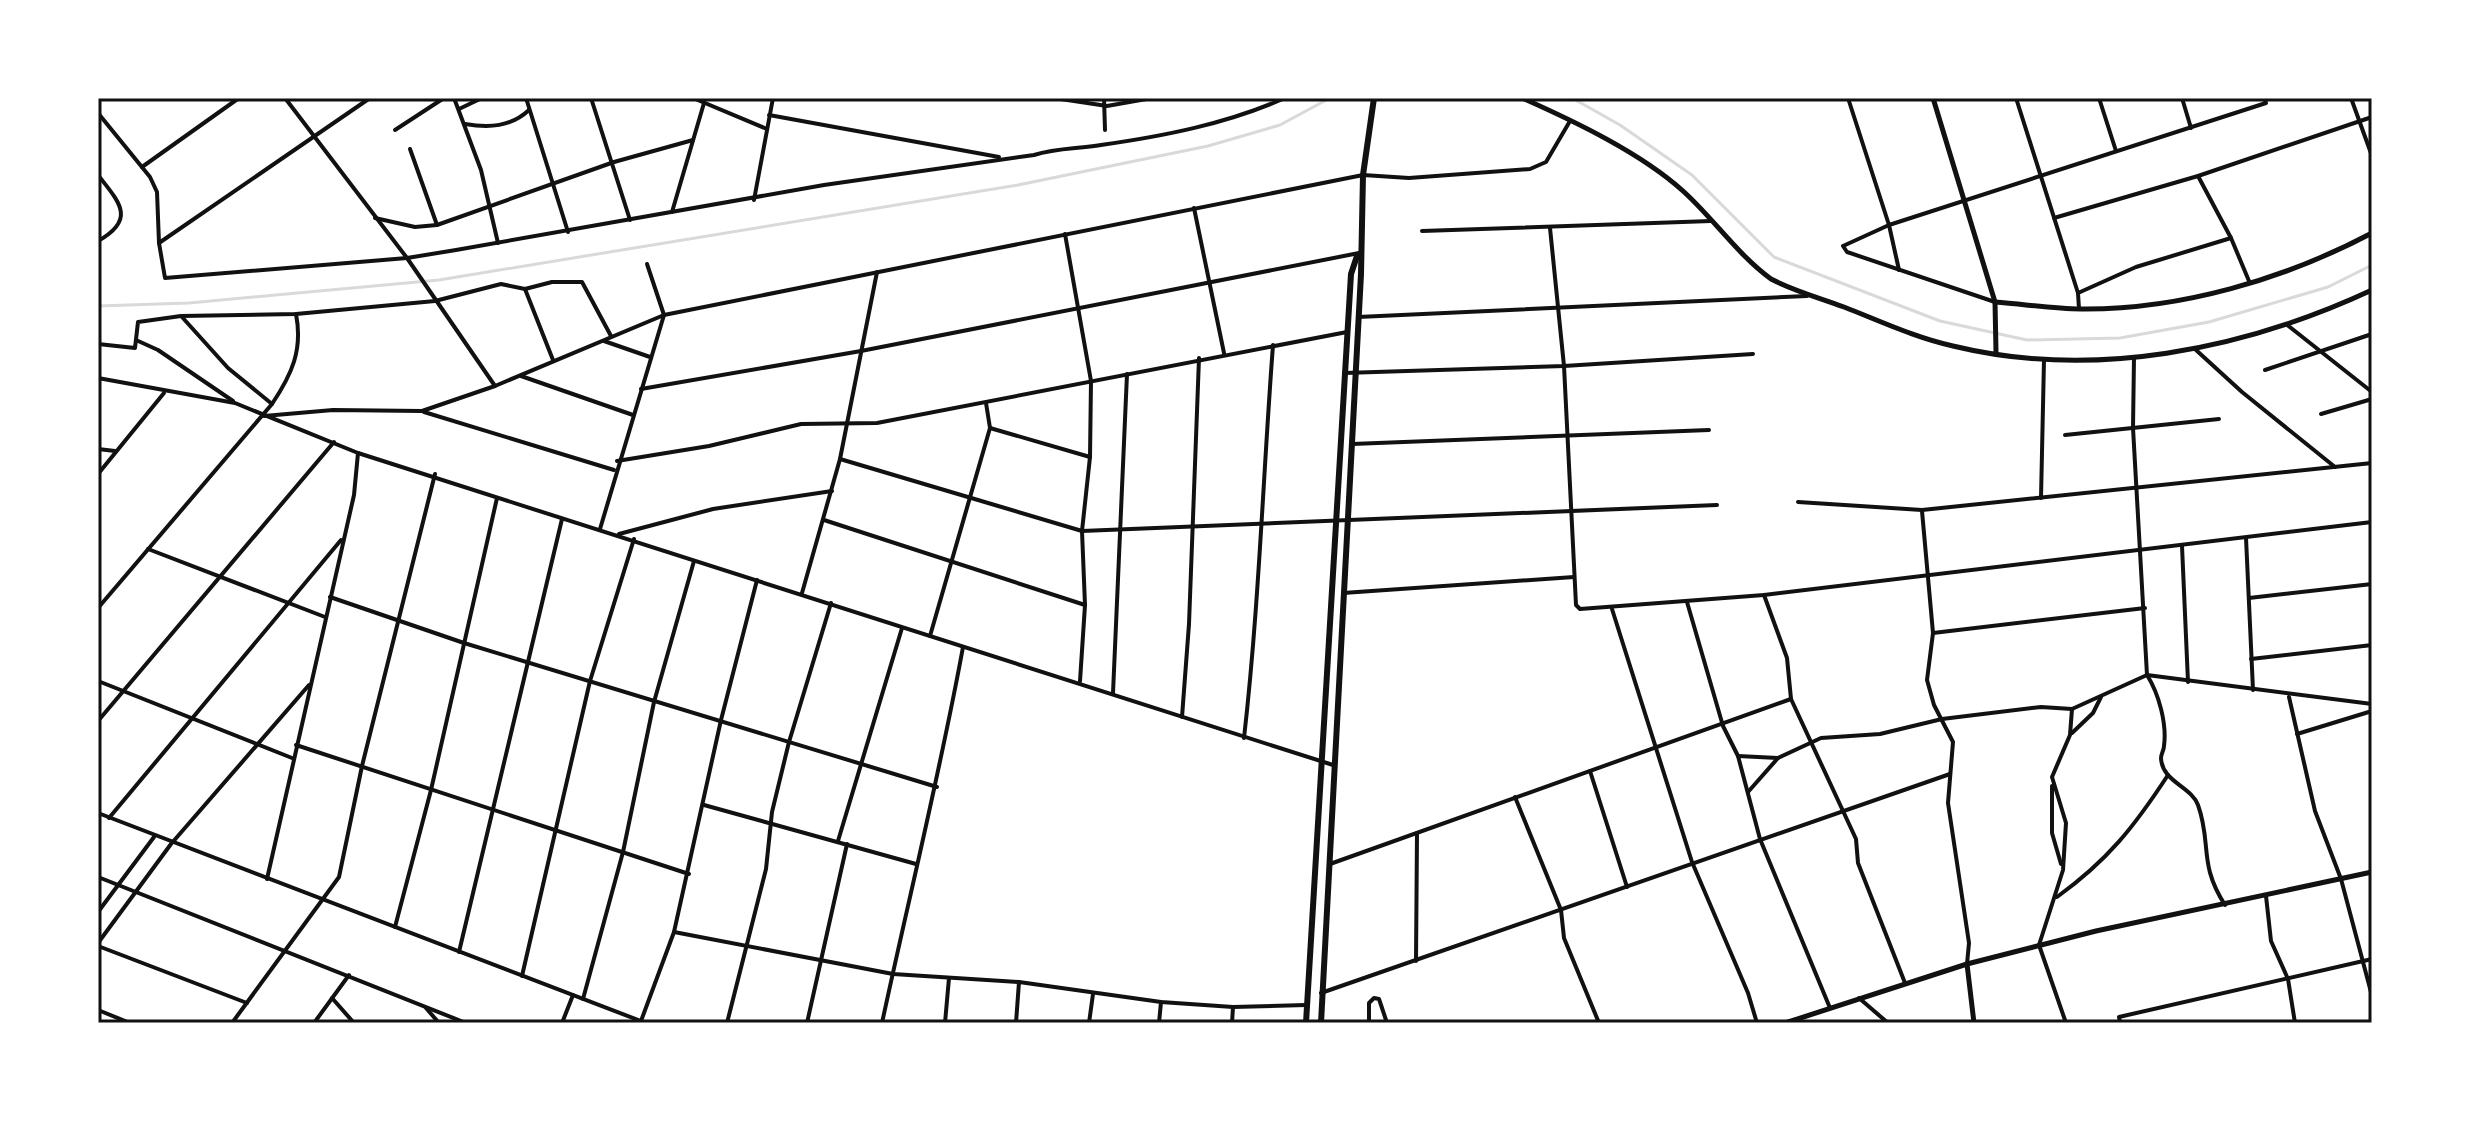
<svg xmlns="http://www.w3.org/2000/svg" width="2470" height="1121" font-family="Figtree,sans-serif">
<rect width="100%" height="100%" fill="#fff"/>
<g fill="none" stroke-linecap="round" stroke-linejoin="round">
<g stroke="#d9d9d9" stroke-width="3">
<path d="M1572 98 1620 125 1692 175 1774 257 1940 321 2027 340 2120 338 2209 322 2328 287 2372 265"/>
<path d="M98 306 189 303 439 280 1018 185 1208 146 1280 125 1330 98"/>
</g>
<g stroke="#111" stroke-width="4">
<path d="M285 98 407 258 495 386"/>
<path d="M454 98 481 170 498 243"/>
<path d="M526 98 568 232"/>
<path d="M591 98 630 220"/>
<path d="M693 98 767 129"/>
<path d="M1054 98 1107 106 1152 98"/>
<path d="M1104 98 1105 130"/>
<path d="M1848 98 1889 225 1899 270"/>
<path d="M2016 98 2078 293 2079 309"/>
<path d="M2099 98 2116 151"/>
<path d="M2182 98 2191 128"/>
<path d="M2351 98 2372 156"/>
<path d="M459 109 482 98"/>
<path d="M98 113 150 177 157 192 159 243 165 278 407 258 456 250 824 185 1034 155C1057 148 1078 149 1101 145 1164 136 1226 124 1285 98"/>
<path d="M769 115 999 157"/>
<path d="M465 124C489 128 511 127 529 110"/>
<path d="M395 130 444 98"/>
<path d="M410 149 437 225"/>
<path d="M142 167 239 98"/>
<path d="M98 175C119 202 137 219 98 241"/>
<path d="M2198 176 2231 238 2249 281"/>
<path d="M754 200 773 98"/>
<path d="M1194 208 1224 353"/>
<path d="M672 212 704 103"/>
<path d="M375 218 415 227 437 225 614 162 693 140"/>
<path d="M2054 218 2198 176 2372 117"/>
<path d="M1550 228 1564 366 1576 605 1580 609 1764 595 2372 522"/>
<path d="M1422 231 1711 221"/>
<path d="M1065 234 1091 381 1090 457 1082 531 1085 605 1080 681"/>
<path d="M159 243 370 98"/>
<path d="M647 264 664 315"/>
<path d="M525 289 553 360"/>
<path d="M2078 293 2136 267 2231 238"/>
<path d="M1995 302 1847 252 1843 246 1889 225 2266 103 2264 98"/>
<path d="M182 317 228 368 272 404"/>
<path d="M1358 317 1807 296"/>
<path d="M2286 324 2372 392"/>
<path d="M136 340 158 350 233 401"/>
<path d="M604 341 650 357"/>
<path d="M98 344 135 348 138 322 181 316 296 314 435 301 501 284 525 289 552 282H582L611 336"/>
<path d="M2196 350 2242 392 2335 467"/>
<path d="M2134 357 2133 428 2147 675"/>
<path d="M2265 370 2372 334"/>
<path d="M1344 373 1564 366 1753 354"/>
<path d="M521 376 633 415"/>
<path d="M98 378 235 403 358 453 1333 765"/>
<path d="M641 389 861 351 1359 253"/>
<path d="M424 412 614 470"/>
<path d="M2321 414 2372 399"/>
<path d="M264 416 333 410 422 411 495 386 664 315 1363 175 1409 178 1530 169 1546 162 1570 121"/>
<path d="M990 428 1090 457"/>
<path d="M2065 435 2219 419"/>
<path d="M1352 444 1709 430"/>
<path d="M98 449 115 451"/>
<path d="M840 459 1082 531 1717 505"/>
<path d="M617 461 709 446 801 424 877 423 1347 332"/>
<path d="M98 474 164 393"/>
<path d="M2041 498 2044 360"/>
<path d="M1798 502 1922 510 2372 463"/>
<path d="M1922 511 1933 633 1927 680 1934 705 1953 742 1948 803 1969 943 1967 964"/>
<path d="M824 520 1085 605"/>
<path d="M600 529 664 315"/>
<path d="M619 534 713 509 832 491"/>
<path d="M2246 538 2253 690"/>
<path d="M2182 546 2188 682"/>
<path d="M148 549 325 617"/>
<path d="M802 593 840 459 877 272"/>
<path d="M1343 593 1574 577"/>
<path d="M1764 595 1787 658 1791 699 1856 839 1858 863 1905 983"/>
<path d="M330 597 464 643 937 787"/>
<path d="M2249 598 2372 584"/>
<path d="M1687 602 1723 726 1738 756 1760 839 1830 1008"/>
<path d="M98 608 272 404C292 374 303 350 296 314"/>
<path d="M1612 609 1692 862 1748 993 1757 1023"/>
<path d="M1933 633 2145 608"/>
<path d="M930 636 990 428 986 403"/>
<path d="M2251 659 2372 645"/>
<path d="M2147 675C2159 694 2167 724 2164 746 2164 750 2161 754 2161 758 2162 782 2191 786 2198 805 2212 844 2198 863 2225 905"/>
<path d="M98 681 292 758"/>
<path d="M1113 693 1127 374"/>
<path d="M2289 697 2315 811 2341 879 2372 996"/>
<path d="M1182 717 1189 624 1199 358"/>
<path d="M98 721 334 442"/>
<path d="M2072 733 2093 713 2101 697"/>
<path d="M2297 734 2372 711"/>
<path d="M1244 738C1259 607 1263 476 1273 345"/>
<path d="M296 745 689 874"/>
<path d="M1738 756 1778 758"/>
<path d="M1590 771 1627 887"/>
<path d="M2052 786V833L2061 864"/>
<path d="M1748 792 1778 758 1821 738 1880 734 1942 719 2041 707 2072 709 2147 675 2372 704"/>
<path d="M1515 797 1561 910 1564 938 1599 1023"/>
<path d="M704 805 916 864"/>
<path d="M98 813 646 1023"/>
<path d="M109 818 341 540"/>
<path d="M838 841 902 628"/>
<path d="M1330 864 1791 699"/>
<path d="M98 877 466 1023"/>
<path d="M267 879 354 495 358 453"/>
<path d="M2266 896 2271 941 2288 979 2295 1023"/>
<path d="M2057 897C2108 860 2134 827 2168 775"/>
<path d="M98 912 154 837"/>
<path d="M395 927 431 790 497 498"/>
<path d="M674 932 893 974 1019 982 1161 1002 1233 1007 1306 1005"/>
<path d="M98 943 171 844 309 685"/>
<path d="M98 946 247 1003"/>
<path d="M459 952 562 519"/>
<path d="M1416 961 1417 833"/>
<path d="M522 976 590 681 634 539"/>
<path d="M1321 993 1950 774"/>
<path d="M332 998 354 1023"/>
<path d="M1859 998 1888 1023"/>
<path d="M583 999 623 852 654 702 694 561"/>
<path d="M426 1008 439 1023"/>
<path d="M98 1010 130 1023"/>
<path d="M641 1021 674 932 721 720 757 580"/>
<path d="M232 1023 339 877 362 766 435 474"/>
<path d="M314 1023 349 975"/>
<path d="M562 1023 573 995"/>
<path d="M727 1023 766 869 772 812 789 742 831 603"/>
<path d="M807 1023 847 844"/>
<path d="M882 1023C909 897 940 773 963 647"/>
<path d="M945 1023 949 978"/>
<path d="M1016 1023 1019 982"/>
<path d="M1089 1023 1093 994"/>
<path d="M1159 1023 1161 1002"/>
<path d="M1232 1023 1233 1007"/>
<path d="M1369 1023V1003L1374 998 1379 999 1387 1023"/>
<path d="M2066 1023 2039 945 2063 870 2066 823 2052 777 2070 735 2072 709"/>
<path d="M2120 1023 2119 1017 2372 959"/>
</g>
<g stroke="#111" stroke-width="5">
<path d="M1522 98C1574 121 1641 153 1683 191 1714 219 1737 254 1771 279 1794 291 1820 298 1844 307 1880 321 1916 338 1953 346 2093 380 2243 350 2372 290"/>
<path d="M1933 98 1995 302 1996 352"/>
<path d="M1995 302C2024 304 2053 309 2081 309 2180 310 2285 279 2372 233"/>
<path d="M1967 964 1974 1023"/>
<path d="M1785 1023 1967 964 2096 931 2372 872"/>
</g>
<g stroke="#111" stroke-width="6">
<path d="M1306 1023 1351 274 1357 256"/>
<path d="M1321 1023 1361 274 1363 175 1374 98"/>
</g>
</g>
<rect width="2470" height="1121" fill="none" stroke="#ffffff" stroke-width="200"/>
<rect x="100" y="100" width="2270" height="921" fill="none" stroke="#111" stroke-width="3"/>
</svg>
